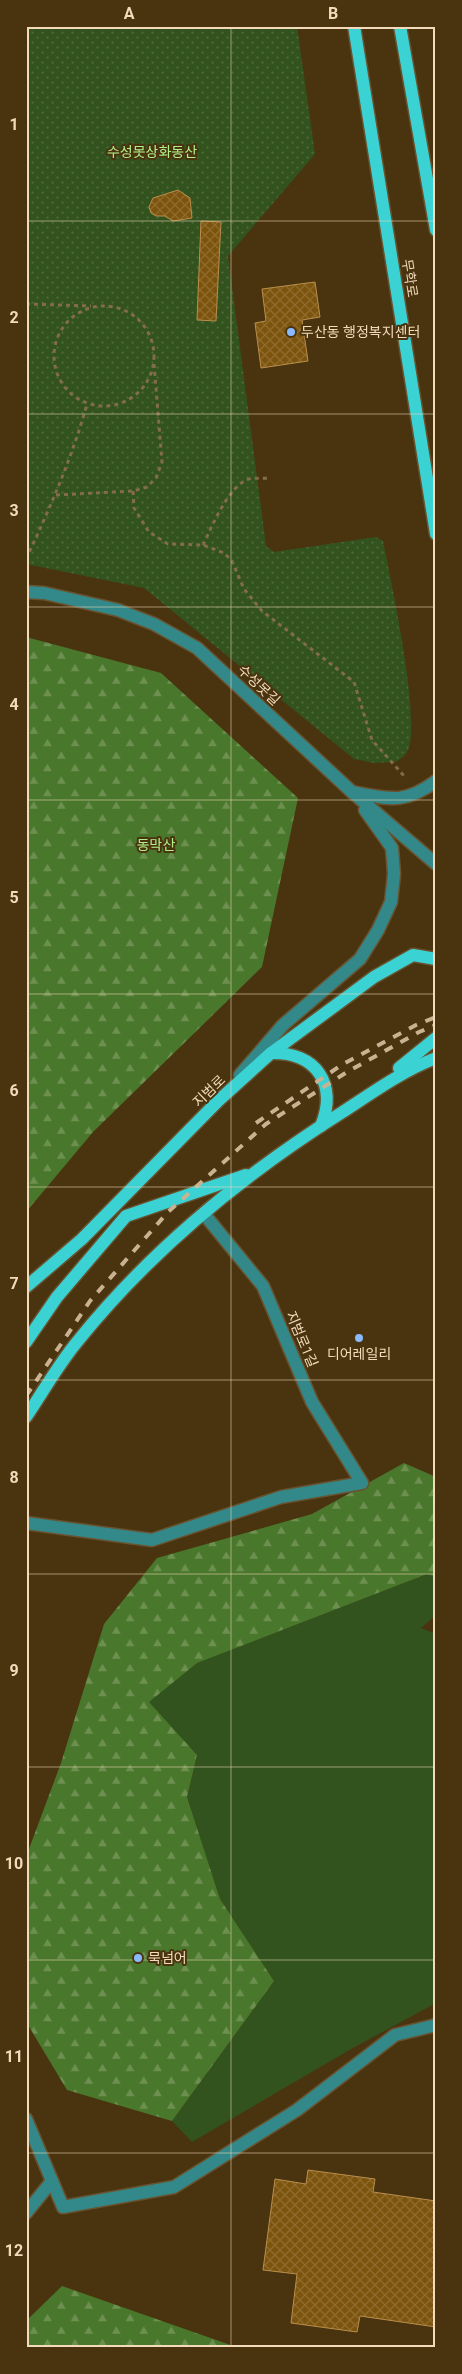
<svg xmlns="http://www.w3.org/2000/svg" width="462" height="2374" font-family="Roboto,'Noto Sans KR',sans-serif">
<defs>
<pattern id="forest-firs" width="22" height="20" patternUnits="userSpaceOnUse" patternTransform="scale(1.25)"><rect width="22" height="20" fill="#49772b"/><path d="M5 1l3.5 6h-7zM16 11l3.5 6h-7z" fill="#6d9051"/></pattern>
<pattern id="park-dots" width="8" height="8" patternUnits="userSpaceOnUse" patternTransform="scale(1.25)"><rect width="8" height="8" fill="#32521e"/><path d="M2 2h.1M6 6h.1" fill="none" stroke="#506a3d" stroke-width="1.8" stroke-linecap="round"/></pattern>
<pattern id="building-cross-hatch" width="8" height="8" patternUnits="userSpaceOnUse" patternTransform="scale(1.25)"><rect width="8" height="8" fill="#7c540d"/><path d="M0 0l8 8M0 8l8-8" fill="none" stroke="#8f6c2e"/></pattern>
</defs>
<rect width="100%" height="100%" fill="#4a3410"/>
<path fill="#32521e" d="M427 1574 436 1577V1615L421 1628 436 1634V2003L353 2048 192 2142 172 2121 274 1981 220 1899 187 1797 197 1755 148 1702 196 1663Z"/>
<g fill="url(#forest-firs)">
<path d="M26 637 161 673 298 798 262 967 93 1132 26 1212Z"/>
<path d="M404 1463 436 1477V1577L427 1574 197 1663 149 1702 197 1755 187 1797 220 1899 274 1981 172 2121 67 2090 28 2025 26 1857 61 1763 104 1624 157 1558 312 1514Z"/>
<path d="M62 2286 239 2348H26V2321Z"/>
</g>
<path fill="url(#park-dots)" d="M26 26H297L315 154 228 256 266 546 274 552 376 537 383 541C390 576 423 727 407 752 405 756 400 759 396 762L374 763 354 759 144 588 26 564Z"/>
<g fill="url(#building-cross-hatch)" stroke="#ba8e4c">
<path d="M178 190 190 198 192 218 173 221 165 216H156L151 213 149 207 153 198Z"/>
<path d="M201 221 221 222 216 321 197 320Z"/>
<path d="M315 282 320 317 302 320 308 361 261 368 255 323 266 321 262 289Z"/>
<path d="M308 2170 375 2179 373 2192 436 2201V2327L360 2316 357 2332 291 2323 297 2274 263 2270 275 2179 306 2184Z"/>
</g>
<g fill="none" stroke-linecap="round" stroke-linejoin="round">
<g stroke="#68522f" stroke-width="15">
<g id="minor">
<path d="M26 592 44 593 118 610 154 624 197 648 352 792 436 864"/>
<path d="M352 792C389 799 404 805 436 781"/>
<path d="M240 1075 283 1025 360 959 378 930 391 902 394 874 392 848 365 810"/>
<path d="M26 1523 152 1540 281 1497 362 1483 312 1402 263 1286 204 1214"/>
<path d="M26 2119 63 2207 174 2187 297 2110 395 2035 436 2025"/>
<path d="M26 2213 52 2181"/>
</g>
</g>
<g stroke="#68522f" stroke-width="15">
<g id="major">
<path d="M354 26 436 534"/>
<path d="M400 26 436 230"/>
<path d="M271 1053C316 1052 338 1084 321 1126"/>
<path d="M399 1068 436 1038"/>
<path d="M26 1287 82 1239 218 1101 271 1053 374 977 413 955 436 959"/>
<path d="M26 1342 57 1297 126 1216 246 1175"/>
<path d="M26 1417C43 1392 58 1365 77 1342 150 1251 243 1175 341 1113 372 1093 402 1071 436 1058"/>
</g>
</g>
<g stroke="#836c4a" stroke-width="3" stroke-dasharray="4 4" stroke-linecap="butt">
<path d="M26 304 91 306"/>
<circle cx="104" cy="356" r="50"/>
<path d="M133 491 134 508 149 532 168 544 203 545 224 553 232 561 244 589 262 611 354 682 372 740 405 777"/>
<path d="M56 495 133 491 147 487 156 478 162 462 154 364"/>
<path d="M203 545C212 526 227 490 246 480 252 477 263 479 269 478"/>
<path d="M26 559C50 508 72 458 87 404"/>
</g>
<use href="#minor" stroke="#338989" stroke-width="12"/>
<use href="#major" stroke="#3bd2d3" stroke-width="12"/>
<g stroke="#c9b291" stroke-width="4" stroke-dasharray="9 9" stroke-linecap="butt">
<path d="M256 1123 343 1064 416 1025 436 1017"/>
<path d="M26 1396 90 1301 168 1212 266 1124 347 1072 419 1032 436 1025"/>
</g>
</g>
<path fill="none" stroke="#f2daba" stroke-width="1" stroke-opacity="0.55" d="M231 26V2348M26 221H436M26 414H436M26 607H436M26 800H436M26 994H436M26 1187H436M26 1380H436M26 1574H436M26 1767H436M26 1960H436M26 2153H436"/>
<g fill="#88bafc" stroke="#4a3410" stroke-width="2">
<circle cx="291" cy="332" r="5"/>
<circle cx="359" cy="1338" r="5"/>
<circle cx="138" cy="1958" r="5"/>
</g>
<g text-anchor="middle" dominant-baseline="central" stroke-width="4" stroke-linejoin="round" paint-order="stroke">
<g font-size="14" fill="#aef089" stroke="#4a3410">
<text x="152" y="152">수성못상화동산</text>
<text x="156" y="845">동막산</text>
</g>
<g font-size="14" fill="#f2daba" stroke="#4a3410">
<text transform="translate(410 278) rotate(81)">무학로</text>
<text transform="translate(259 685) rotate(43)">수성못길</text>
<text transform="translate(209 1091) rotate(-44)">지범로</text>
<text transform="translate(302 1339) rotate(67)">지범로1길</text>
</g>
<g font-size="14" fill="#f2daba" stroke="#4a3410" text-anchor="start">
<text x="301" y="332">두산동 행정복지센터</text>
<text x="359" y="1354" text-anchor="middle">디어레일리</text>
<text x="148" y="1958">묵넘어</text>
</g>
</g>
<rect width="462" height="2374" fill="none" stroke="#4a3410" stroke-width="55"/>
<rect x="28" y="28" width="406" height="2318" fill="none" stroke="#f2daba" stroke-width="2"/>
<g font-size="16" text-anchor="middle" font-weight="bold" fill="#f2daba">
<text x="129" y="19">A</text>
<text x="333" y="19">B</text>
<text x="14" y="130">1</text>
<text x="14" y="323">2</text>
<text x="14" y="516">3</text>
<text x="14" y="710">4</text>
<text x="14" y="903">5</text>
<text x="14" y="1096">6</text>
<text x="14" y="1289">7</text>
<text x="14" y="1483">8</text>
<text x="14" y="1676">9</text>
<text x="14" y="1869">10</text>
<text x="14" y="2062">11</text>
<text x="14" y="2256">12</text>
</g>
</svg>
